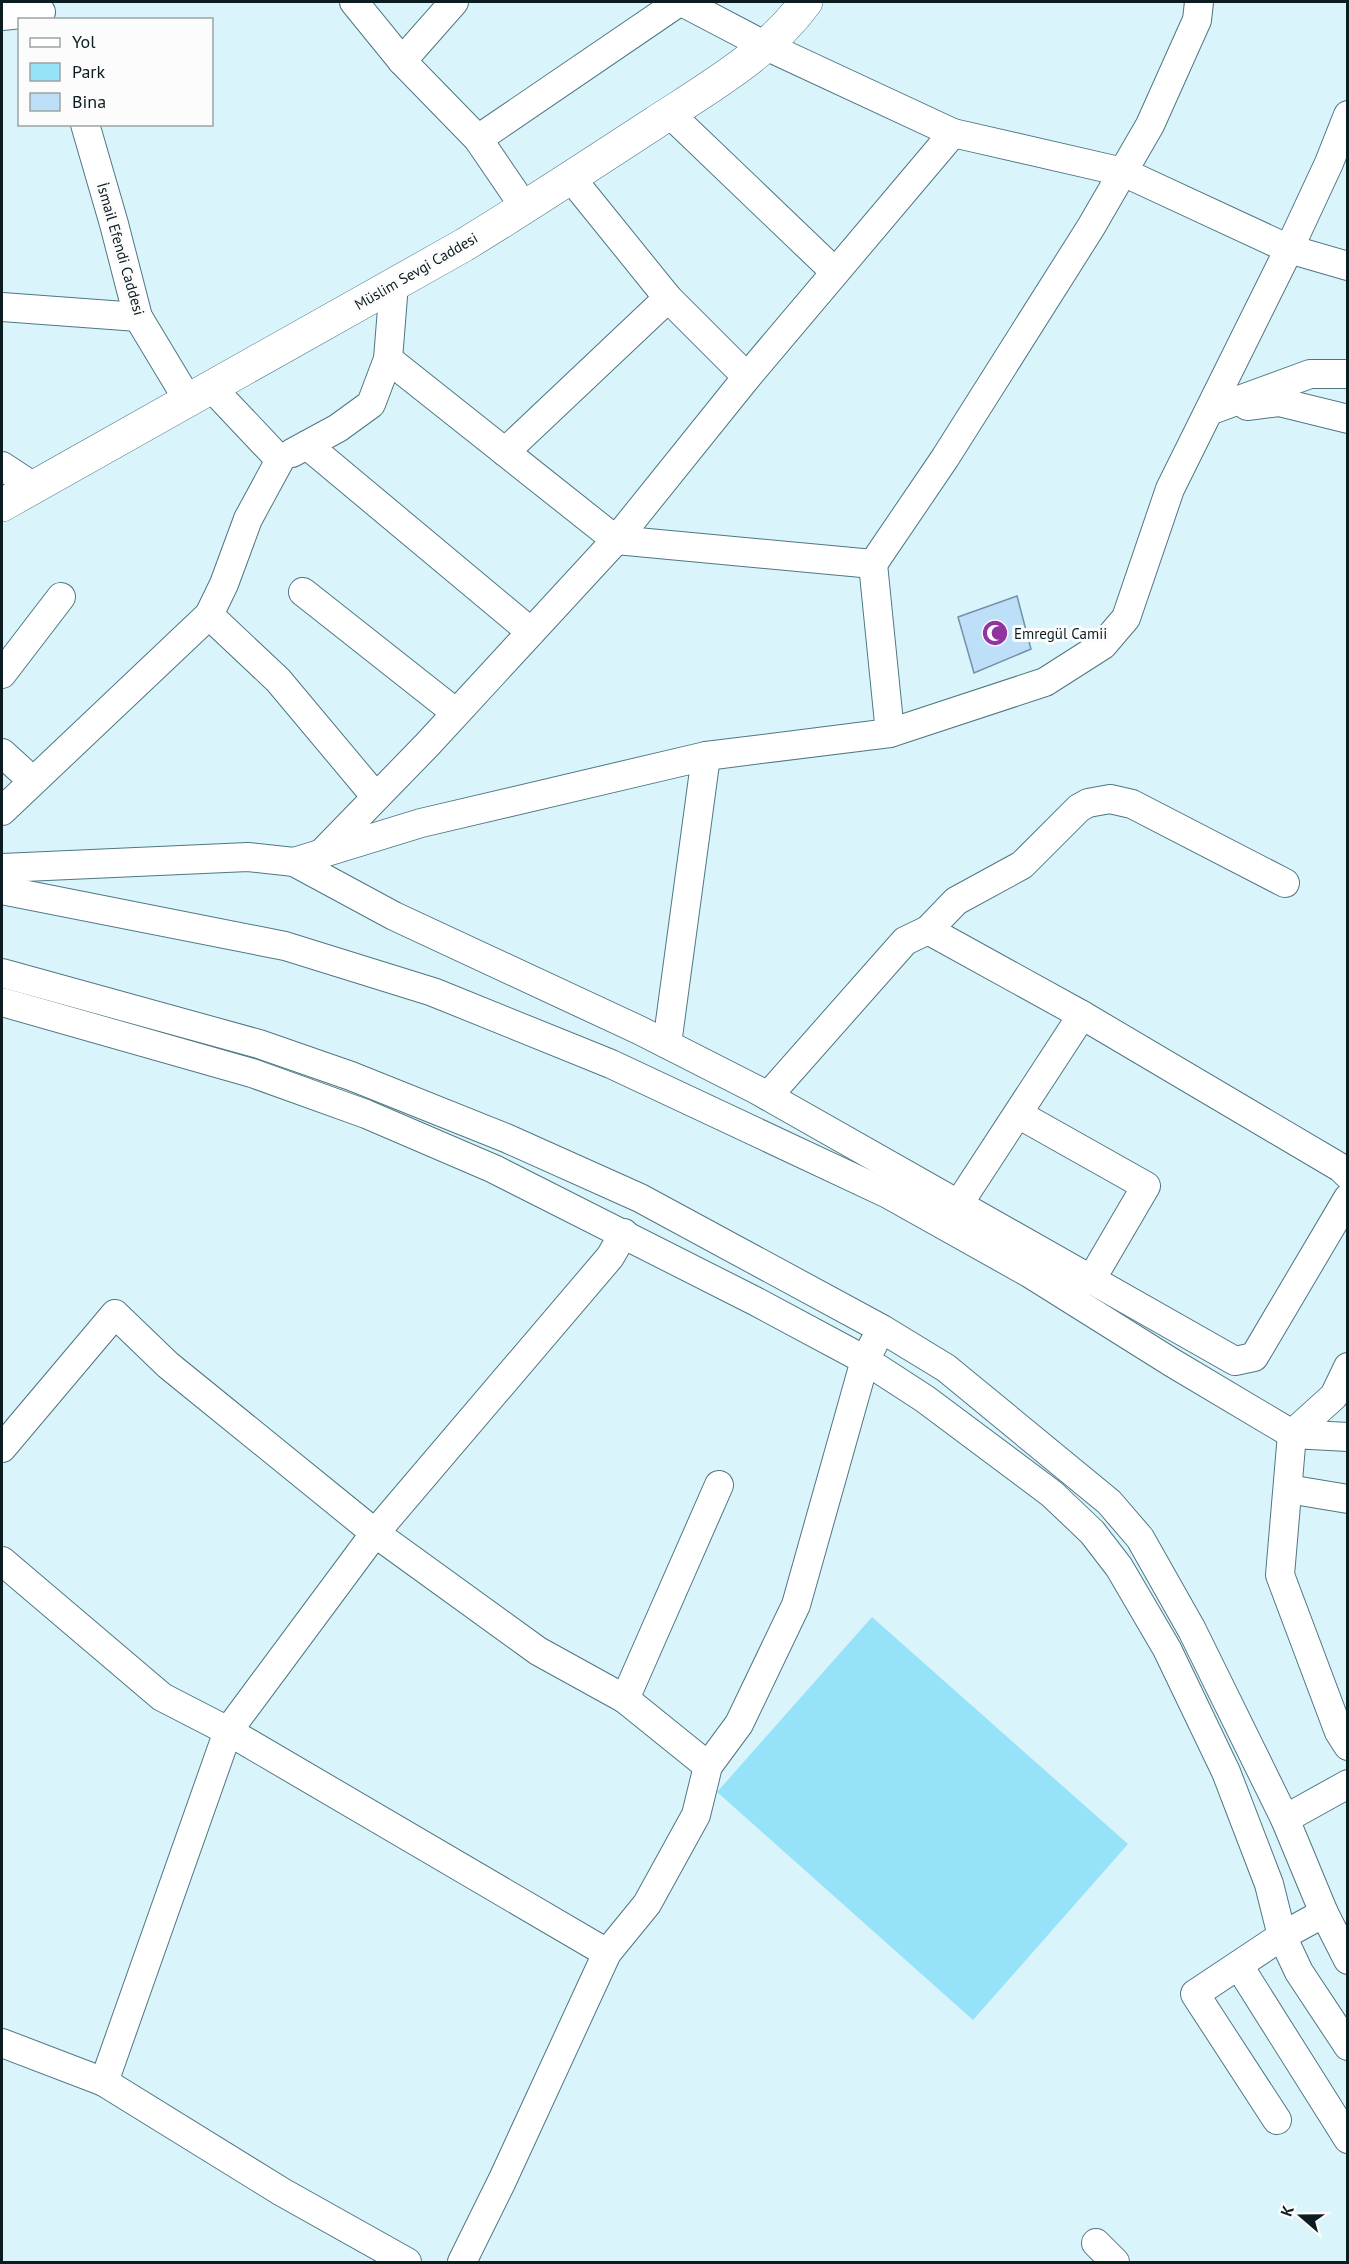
<svg xmlns="http://www.w3.org/2000/svg" width="1349" height="2264" font-family="'PT Sans',sans-serif">
<rect width="100%" height="100%" fill="#daf4fc"/>
<path fill="#95e2f9" d="M872 1617 1128 1844 973 2020 717 1792Z"/>
<path fill="#bddff8" stroke="#7291a8" stroke-width="1.5" d="M1017 596 1031 649 974 673 958 617Z"/>
<g fill="none" stroke-linecap="round" stroke-linejoin="round">
<g stroke="#4f7783" stroke-width="30">
<g id="minor">
<path d="M354 2 402 61 478 139 525 208"/>
<path d="M682 2 766 46 953 133"/>
<path d="M2 16 41 12"/>
<path d="M402 61 454 2"/>
<path d="M669 113 835 272"/>
<path d="M85 124 114 224 138 317 188 400"/>
<path d="M478 139 679 2"/>
<path d="M571 178 668 298"/>
<path d="M2 307 138 317"/>
<path d="M388 359 616 540 873 564 945 458 1091 227 1150 125 1197 20 1199 2"/>
<path d="M211 387 280 460 248 519 224 584 209 615 278 680 376 797"/>
<path d="M1247 406 1279 402 1348 419"/>
<path d="M1209 411 1310 374H1348"/>
<path d="M307 445 531 632"/>
<path d="M505 452 668 298 747 377"/>
<path d="M292 453 338 428 371 404 388 359 394 284"/>
<path d="M2 466 34 487"/>
<path d="M873 564 890 733"/>
<path d="M303 592 455 712"/>
<path d="M2 674 61 597"/>
<path d="M2 753 33 781"/>
<path d="M2 811 209 615"/>
<path d="M323 852 427 745 616 540 747 377 953 133 1123 172 1289 249 1348 266"/>
<path d="M294 862 421 823 706 756 890 733 1045 682 1103 645 1126 618 1170 489 1289 249 1329 163 1348 115"/>
<path d="M2 868 248 857 294 862 394 916 639 1030 757 1090 1235 1361 1254 1357 1348 1198"/>
<path d="M2 890 285 946 433 992 611 1064 888 1194 1029 1273 1171 1362 1292 1434 1334 1396 1348 1367"/>
<path d="M928 930 956 901 1022 865 1079 808 1088 803 1110 799 1132 804 1285 883"/>
<path d="M2 973 259 1044 351 1076 506 1138 640 1198 882 1329 946 1368 1109 1502 1140 1538 1192 1630 1285 1819 1324 1913 1348 1960"/>
<path d="M2 1002 252 1073 366 1114 494 1169 755 1301 865 1360 925 1399 1052 1494 1092 1532 1119 1567 1167 1649 1226 1772 1269 1884 1282 1936 1299 1972 1348 2046"/>
<path d="M667 1044 706 756"/>
<path d="M768 1096 905 941 928 930 1082 1015 1341 1168 1348 1175"/>
<path d="M1018 1114 1146 1186 1091 1280"/>
<path d="M958 1205 1082 1015"/>
<path d="M1348 1437 1292 1434 1280 1575 1339 1732 1348 1746"/>
<path d="M2 1448 115 1314 168 1365 375 1533 538 1651 625 1699 708 1766"/>
<path d="M1288 1489 1348 1499"/>
<path d="M2 1561 162 1697 228 1731 375 1533 610 1257 624 1233"/>
<path d="M625 1699 719 1485"/>
<path d="M1285 1819 1348 1784"/>
<path d="M1239 1966 1348 2139"/>
<path d="M2 2043 104 2082 282 2192 407 2262"/>
<path d="M104 2082 228 1731 607 1953"/>
<path d="M1277 2120 1195 1994 1282 1936 1324 1913"/>
<path d="M1096 2243 1115 2262"/>
<path d="M462 2262 502 2181 607 1953 647 1904 696 1815 708 1766 739 1724 796 1605 865 1360 874 1343"/>
</g>
</g>
<g stroke="#4f7783" stroke-width="34">
<path id="major" d="M2 505 464 245C528 206 590 165 653 124 708 88 767 55 806 2"/>
</g>
<use href="#minor" stroke="#fff" stroke-width="28"/>
<use href="#major" stroke="#fff" stroke-width="33"/>
</g>
<defs>
<g id="mosque-disc" transform="scale(1.35)"><circle r="9.5" fill="#90349f" stroke="#fcfcfc"/><path d="M3.5-4.9A6 6 0 1 0 3.5 4.9A5 5 0 1 1 3.5-4.9Z" fill="#fff"/></g>
</defs>
<g fill-rule="evenodd">
<use href="#mosque-disc" x="995" y="633"/>
</g>
<g text-anchor="middle" dominant-baseline="central" stroke-width="6" stroke-linejoin="round" paint-order="stroke">
<g font-size="15" fill="#0c1d21" stroke="#fcfcfc">
<text transform="translate(121 249) rotate(74)">İsmail Efendi Caddesi</text>
<text transform="translate(416 271) rotate(-30)">Müslim Sevgi Caddesi</text>
</g>
<g font-size="15" fill="#0c1d21" stroke="#fcfcfc" text-anchor="start">
<text x="1014" y="633">Emregül Camii</text>
</g>
</g>
<rect width="1349" height="2264" fill="none" stroke="#0c1d21" stroke-width="6"/>
<rect x="18" y="18" width="195" height="108" fill="#fcfcfc" stroke="#9ca3a4" stroke-width="1.5"/>
<rect x="30" y="38" width="30" height="9" fill="#ffffff" stroke="#9ca3a4" stroke-width="1.5"/>
<text x="72" y="48" font-size="18" fill="#0c1d21">Yol</text>
<rect x="30" y="63" width="30" height="18" fill="#95e2f9" stroke="#9ca3a4" stroke-width="1.5"/>
<text x="72" y="78" font-size="18" fill="#0c1d21">Park</text>
<rect x="30" y="93" width="30" height="18" fill="#bddff8" stroke="#9ca3a4" stroke-width="1.5"/>
<text x="72" y="108" font-size="18" fill="#0c1d21">Bina</text>
<g transform="translate(1301 2216) rotate(290)" stroke="#fcfcfc" stroke-width="4.5" paint-order="stroke">
<path d="M0-4.5L10 22L0 15L-10 22Z" fill="#0c1d21"/>
<text y="-9" font-size="16" font-weight="bold" text-anchor="middle" fill="#0c1d21">K</text>
</g>
</svg>
